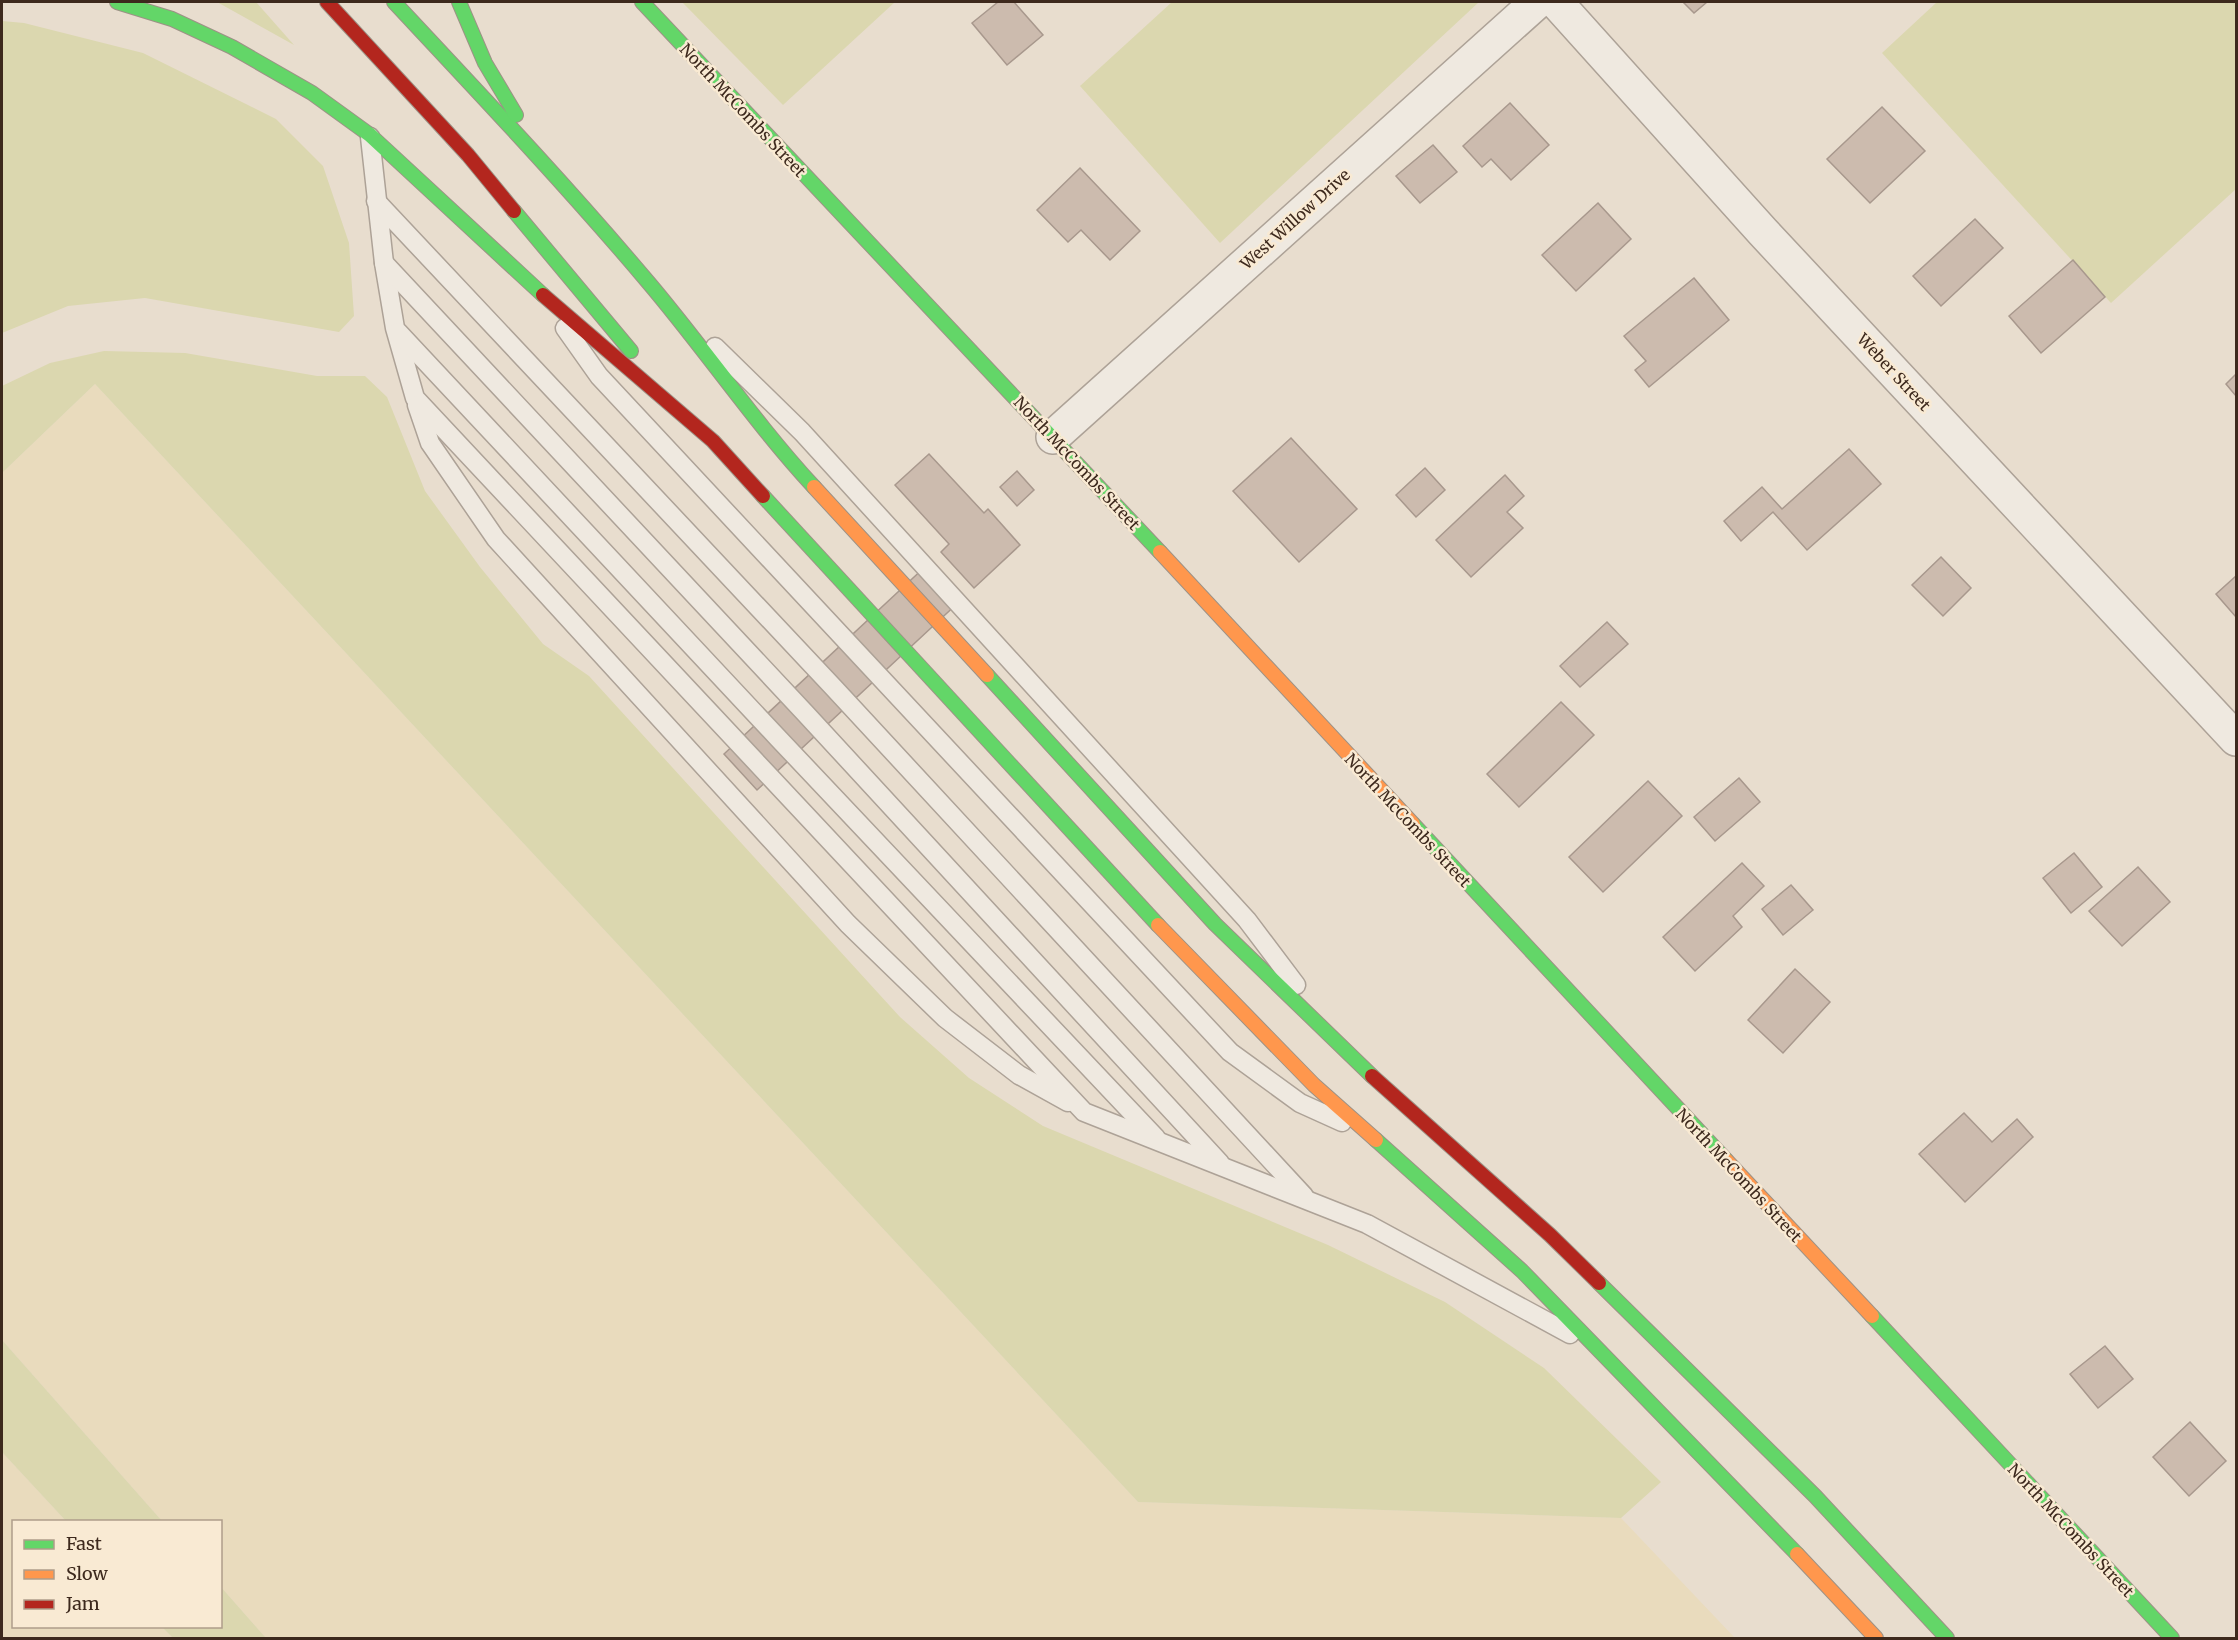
<svg xmlns="http://www.w3.org/2000/svg" width="2238" height="1640" font-family="Merriweather,serif">
<rect width="100%" height="100%" fill="#e8ddce"/>
<g fill="#e9dbbd">
<path d="M95 384 1138 1502 1621 1518 1735 1638H266L221 1587 220 1522 162 1521 2 1340V473Z"/>
<path d="M2 1452 66 1521 14 1522V1626L162 1627 173 1638H2Z"/>
</g>
<g fill="#dbd7af">
<path d="M217 2H256L294 45Z"/>
<path d="M682 2H895L783 105Z"/>
<path d="M1172 2H1479L1220 243 1080 86Z"/>
<path d="M1937 2H2236V189L2111 303 1882 53Z"/>
<path d="M2 21 24 23 143 53 276 119 323 166 349 243 354 316 339 332 145 298 68 306 2 333Z"/>
<path d="M104 351 185 353 317 376H365L387 397 425 491 480 567 543 644 589 676 900 1017 969 1078 1043 1126 1328 1245 1445 1302 1544 1368 1661 1482 1621 1518 1138 1502 95 384 2 473V386L50 363Z"/>
<path d="M2 1340 162 1521H66L2 1452Z"/>
<path d="M221 1587 266 1638H173L162 1627 220 1626Z"/>
</g>
<g fill="#ccbbae" stroke="#a8988d" stroke-width="1.5">
<path d="M998 2H1014L1043 35 1007 65 972 23Z"/>
<path d="M1683 2H1707L1694 13Z"/>
<path d="M1510 103 1549 145 1511 180 1491 159 1482 167 1463 146Z"/>
<path d="M1882 107 1925 151 1870 203 1827 159Z"/>
<path d="M1433 145 1457 172 1420 203 1396 176Z"/>
<path d="M1080 168 1140 231 1110 260 1081 230 1068 242 1037 210Z"/>
<path d="M1598 203 1631 239 1576 291 1542 255Z"/>
<path d="M1975 219 2003 248 1941 306 1913 276Z"/>
<path d="M2073 260 2105 297 2041 353 2009 316Z"/>
<path d="M1694 278 1729 320 1649 387 1635 370 1646 361 1624 336Z"/>
<path d="M2236 374V396L2226 384Z"/>
<path d="M1291 438 1357 509 1299 562 1233 491Z"/>
<path d="M1849 449 1881 484 1807 550 1773 512 1741 541 1724 521 1762 487 1782 509Z"/>
<path d="M929 454 984 513 988 509 1020 545 974 588 941 552 949 544 895 485Z"/>
<path d="M1425 468 1445 490 1416 517 1396 495Z"/>
<path d="M1017 471 1034 490 1017 506 1000 487Z"/>
<path d="M1505 475 1524 496 1507 512 1523 528 1471 577 1436 540Z"/>
<path d="M1941 557 1971 588 1943 616 1912 585Z"/>
<path d="M928 564 961 600 757 790 724 754Z"/>
<path d="M2236 576V617L2216 594Z"/>
<path d="M1607 622 1628 644 1580 687 1560 666Z"/>
<path d="M1561 702 1594 735 1519 807 1487 774Z"/>
<path d="M1739 778 1760 802 1715 841 1694 817Z"/>
<path d="M1648 781 1682 816 1603 892 1569 857Z"/>
<path d="M2074 853 2102 887 2071 913 2043 878Z"/>
<path d="M1742 863 1764 886 1733 916 1742 927 1695 971 1663 937Z"/>
<path d="M2138 867 2170 902 2122 946 2089 911Z"/>
<path d="M1791 885 1813 910 1783 935 1762 909Z"/>
<path d="M1795 969 1830 1002 1783 1053 1748 1020Z"/>
<path d="M1964 1113 1992 1142 2017 1119 2033 1137 1965 1202 1919 1154Z"/>
<path d="M2105 1346 2133 1379 2098 1408 2070 1374Z"/>
<path d="M2190 1422 2226 1461 2189 1496 2153 1457Z"/>
</g>
<g fill="none" stroke-linecap="round" stroke-linejoin="round">
<g stroke="#ada297" stroke-width="21">
<g id="lane">
<path d="M370 137 384 263 395 328 415 398 1084 1112 1367 1224 1570 1334"/>
<path d="M376 201 834 688 1304 1196"/>
<path d="M384 263 805 713 1220 1163"/>
<path d="M565 328 599 376 1230 1052 1300 1103 1342 1122"/>
<path d="M398 332 778 738 1156 1138"/>
<path d="M715 347 802 432 1247 920 1296 985"/>
<path d="M417 405 430 443 496 539 848 924 945 1018 1019 1075 1068 1102"/>
</g>
</g>
<g stroke="#ada297" stroke-width="36">
<g id="street">
<path d="M1556 2 1763 232 2236 739"/>
<path d="M1053 437 1537 2"/>
</g>
</g>
<g stroke="#9d9286" stroke-width="16">
<g id="fast">
<path d="M117 2 172 19 232 47 312 93 370 135 543 295"/>
<path d="M394 2C480 94 567 186 648 282 705 349 754 422 814 487"/>
<path d="M459 2 485 63 516 115"/>
<path d="M642 2 1160 552"/>
<path d="M514 211 631 351"/>
<path d="M763 496 1158 925"/>
<path d="M987 675 1215 924 1372 1076"/>
<path d="M1413 824 1726 1160"/>
<path d="M1376 1140 1522 1271 1797 1554"/>
<path d="M1599 1283 1815 1496 1947 1638"/>
<path d="M1872 1316 2172 1638"/>
</g>
</g>
<g stroke="#9d9286" stroke-width="16">
<g id="slow">
<path d="M814 487 987 675"/>
<path d="M1160 552 1413 824"/>
<path d="M1158 925 1314 1085 1376 1140"/>
<path d="M1726 1160 1872 1316"/>
<path d="M1797 1554 1876 1638"/>
</g>
</g>
<g stroke="#9d9286" stroke-width="16">
<g id="jam">
<path d="M327 2 468 155 514 211"/>
<path d="M543 295 713 441 763 496"/>
<path d="M1372 1076 1550 1235 1599 1283"/>
</g>
</g>
<use href="#lane" stroke="#efe9e0" stroke-width="18"/>
<use href="#street" stroke="#efe9e0" stroke-width="33"/>
<use href="#fast" stroke="#63d668" stroke-width="14"/>
<use href="#slow" stroke="#ff974d" stroke-width="14"/>
<use href="#jam" stroke="#b3261e" stroke-width="14"/>
</g>
<g text-anchor="middle" dominant-baseline="central" stroke-width="5" stroke-linejoin="round" paint-order="stroke">
<g font-size="16" fill="#3d291d" stroke="#f9ead3">
<text transform="translate(743 110) rotate(47)">North McCombs Street</text>
<text transform="translate(1295 219) rotate(-42)">West Willow Drive</text>
<text transform="translate(1894 372) rotate(47)">Weber Street</text>
<text transform="translate(1077 463) rotate(47)">North McCombs Street</text>
<text transform="translate(1408 820) rotate(47)">North McCombs Street</text>
<text transform="translate(1739 1175) rotate(47)">North McCombs Street</text>
<text transform="translate(2071 1530) rotate(47)">North McCombs Street</text>
</g>
</g>
<rect width="2238" height="1640" fill="none" stroke="#3d291d" stroke-width="6"/>
<rect x="12" y="1520" width="210" height="108" fill="#f9ead3" stroke="#ae9d8a" stroke-width="1.5"/>
<rect x="24" y="1540" width="30" height="9" fill="#63d668" stroke="#ae9d8a" stroke-width="1.5"/>
<text x="66" y="1550" font-size="18" fill="#3d291d">Fast</text>
<rect x="24" y="1570" width="30" height="9" fill="#ff974d" stroke="#ae9d8a" stroke-width="1.5"/>
<text x="66" y="1580" font-size="18" fill="#3d291d">Slow</text>
<rect x="24" y="1600" width="30" height="9" fill="#b3261e" stroke="#ae9d8a" stroke-width="1.5"/>
<text x="66" y="1610" font-size="18" fill="#3d291d">Jam</text>
</svg>
